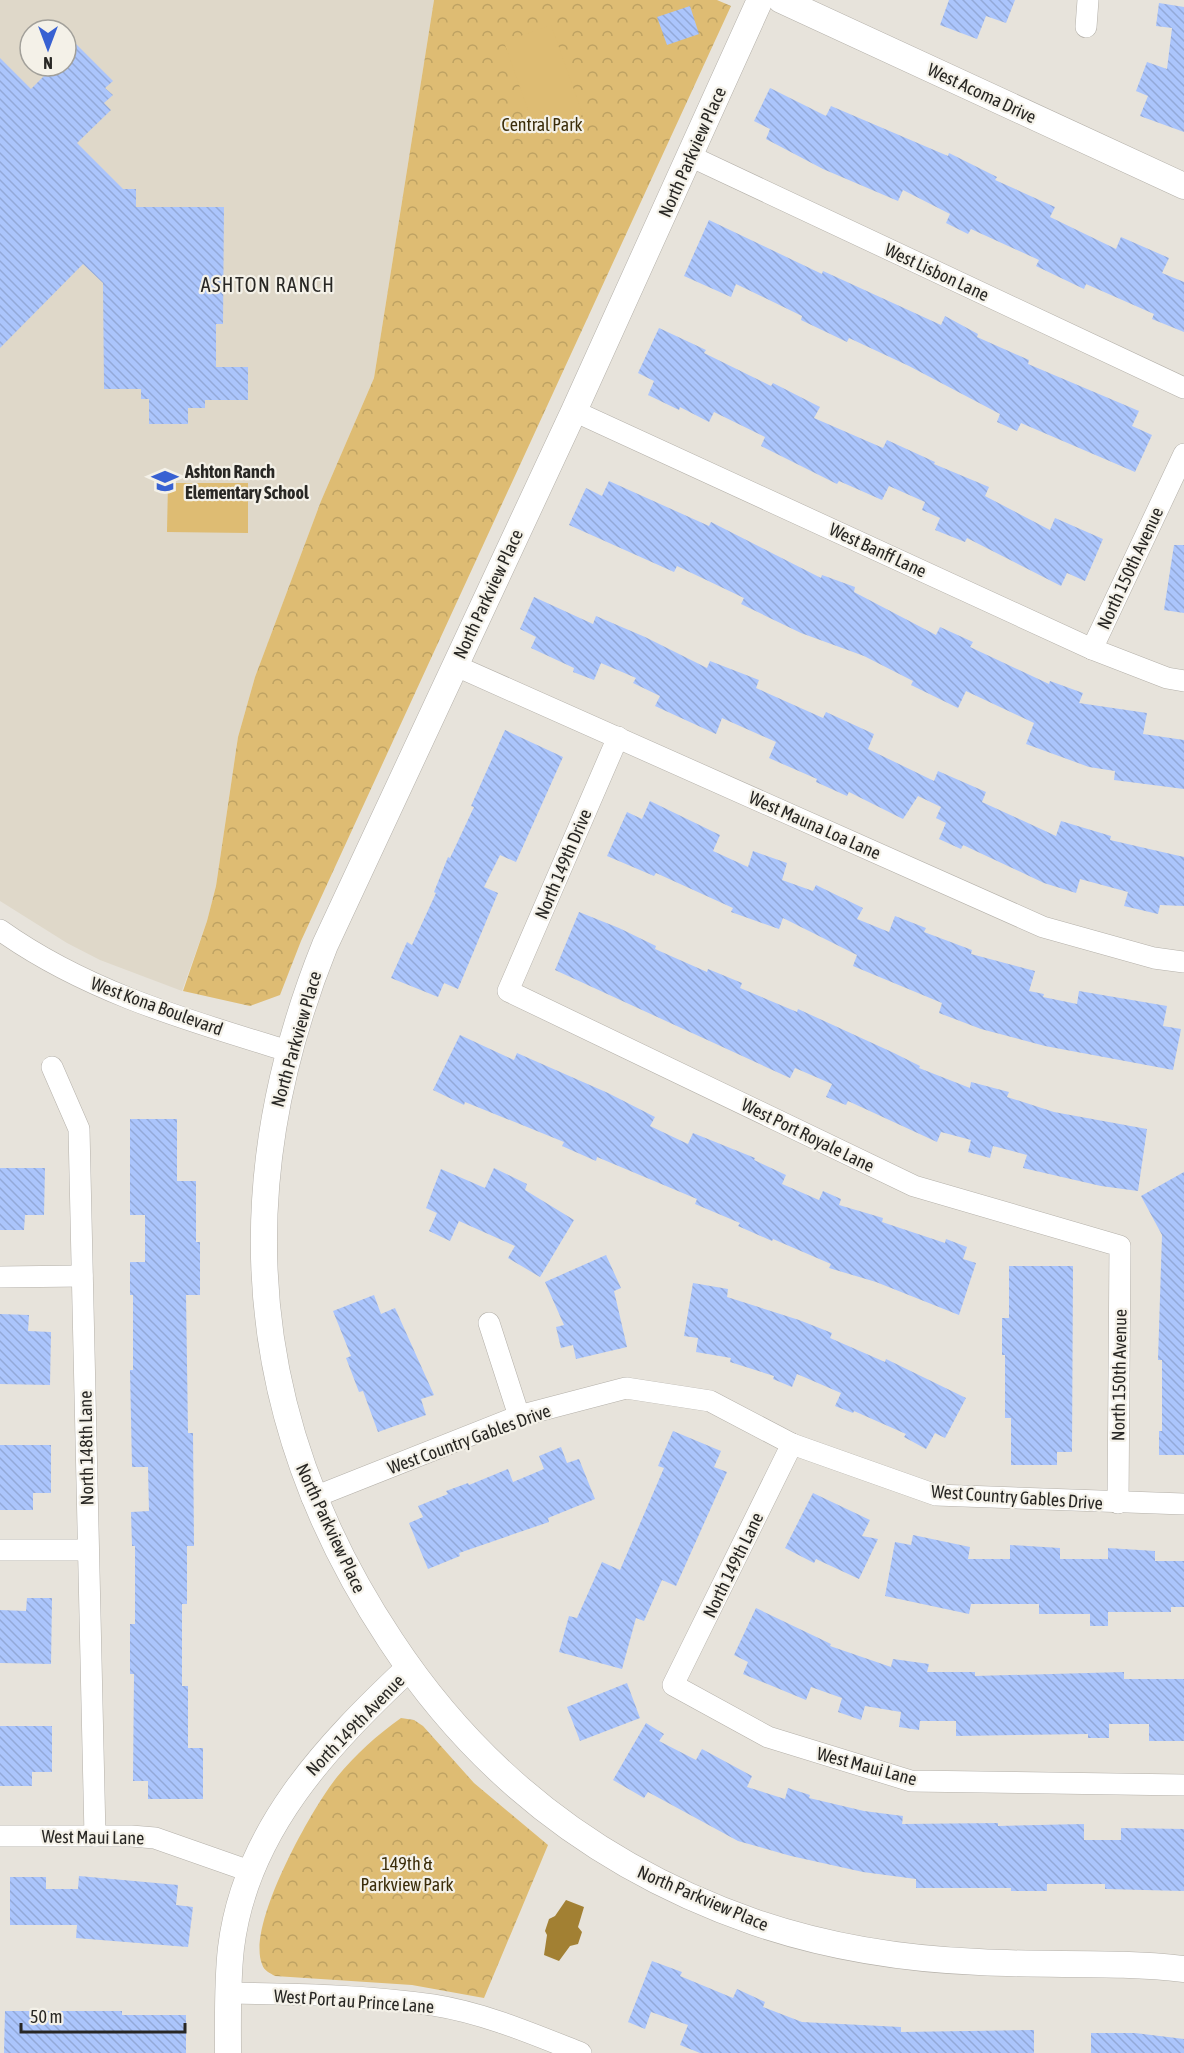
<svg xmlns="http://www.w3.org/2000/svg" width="1184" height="2053" font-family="'Asap Condensed',sans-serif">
<defs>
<pattern id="park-crowns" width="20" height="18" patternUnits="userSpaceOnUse" patternTransform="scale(1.5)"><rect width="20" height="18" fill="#debc73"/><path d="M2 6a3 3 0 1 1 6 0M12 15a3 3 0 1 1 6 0" fill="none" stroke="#bea263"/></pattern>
<pattern id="building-back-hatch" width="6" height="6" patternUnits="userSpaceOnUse" patternTransform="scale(1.5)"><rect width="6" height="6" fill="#abc5fc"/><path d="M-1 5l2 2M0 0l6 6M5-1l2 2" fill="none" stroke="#93a9d8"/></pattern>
</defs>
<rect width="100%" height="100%" fill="#e7e3db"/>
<path fill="#dfd8c9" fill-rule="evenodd" d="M0 0H434L374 378 321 501 255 677 238 737 216 886 207 921 182 991 100 960 67 943 0 901ZM30 30H66V66H30Z"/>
<g fill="url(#park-crowns)">
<path d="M434 0H717L731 6 301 941 280 995 250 1006 183 991 207 921 216 886 238 737 255 677 321 501 374 378Z"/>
<path d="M401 1718 414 1720 423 1726 474 1783 548 1845 484 1998 412 1985 275 1976C270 1973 264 1971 262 1964 246 1925 312 1808 337 1777 356 1754 377 1735 401 1718Z"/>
</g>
<g fill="#debc73">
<path d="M551 25 583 115 535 130 504 42Z"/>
<path d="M168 483H248V533L167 532Z"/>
</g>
<path fill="#a28033" d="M566 1900 584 1907 578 1927 582 1932 578 1944 570 1946 559 1961 544 1955 547 1935 545 1931 549 1919 555 1916Z"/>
<g fill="url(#building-back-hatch)">
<path d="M949 0H1015L1006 23 986 16 977 39 940 25Z"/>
<path d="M1159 3 1184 7V132L1140 116 1148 96 1136 91 1147 62 1167 69 1172 28 1156 26Z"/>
<path d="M690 6 699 34 667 45 657 17Z"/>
<path d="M76 44 113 81 105 88 113 95 104 103 111 110 77 143 123 189H136V207H224L223 324H216V367H248V400H205V408H188V424H149V399H141V389H104L103 283 83 264 0 348V58L31 89 54 66H66V54Z"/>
<path d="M770 88 826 116 831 106 948 156 949 153 997 177 995 180 1055 207 1050 217 1116 249 1121 237 1169 258 1162 273 1184 282V332L1152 319 1154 314 1086 284 1084 289 1036 266 1039 260 971 229 968 234 946 223 950 214 903 190 898 201 823 169 766 139 770 129 754 121Z"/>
<path d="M709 220 822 274 823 271 941 325 945 316 978 334 977 337 1029 360 1028 364 1139 411 1132 426 1152 435 1135 472 1021 423 1017 431 997 422 1000 414 909 366 849 338 847 342 801 320 802 316 736 284 731 297 684 276Z"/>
<path d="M659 328 706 350 704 353 771 386 773 383 820 407 814 418 883 448 887 440 935 462 934 464 989 487 985 496 1050 530 1055 518 1103 539 1085 581 1067 573 1061 586 967 538 965 542 935 530 940 518 922 510 925 502 889 486 882 500 839 481 837 484 761 446 765 437 714 412 709 422 680 407 679 410 648 395 654 381 638 373Z"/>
<path d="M609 481 709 526 711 522 821 578 822 575 855 587 854 592 936 635 940 627 973 642 970 647 1049 684 1050 681 1083 693 1079 703 1147 713 1143 734 1184 740V789L1114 780 1115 771 1089 767 1026 744 1034 723 966 691 958 708 911 685 913 681 864 656 801 633 741 604 744 598 677 566 674 572 569 525 586 488 602 496Z"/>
<path d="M1174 545H1184V613L1164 610Z"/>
<path d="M534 597 593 624 596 616 645 637 707 668 710 661 759 680 756 688 823 718 826 712 874 734 868 749 934 781 938 771 986 792 982 802 1056 836 1061 821 1111 836 1110 840 1184 857V906L1160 905 1158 914 1124 906 1128 892 1080 879 1076 893 1044 883 963 845 961 849 939 839 946 823 936 818 941 807 918 796 903 819 849 792 847 796 816 782 817 779 769 758 776 742 722 718 716 734 655 706 660 696 633 683 636 678 601 663 594 680 573 672 574 668 531 648 536 637 520 629Z"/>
<path d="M505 730 563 757 516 862 500 855 484 887 498 893 458 989 444 983 438 997 391 978 407 942 412 945 436 893 434 892 448 857 450 858 474 807 471 806Z"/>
<path d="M650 801 720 835 713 851 748 867 753 851 787 863 782 880 813 891 816 885 863 908 857 919 889 932 895 916 926 928 924 932 972 950 971 954 1035 971 1029 991 1044 994 1043 997 1077 1004 1079 991 1167 1006 1163 1026 1181 1029 1173 1070 1045 1046 981 1029 939 1013 942 1003 853 966 857 955 783 918 779 929 731 912 733 908 656 873 654 876 607 856 627 812 642 819Z"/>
<path d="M579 912 619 928 656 946 655 949 707 972 708 969 742 983 740 988 797 1012 798 1009 894 1053 920 1066 919 1068 970 1088 971 1082 1009 1092 1007 1097 1054 1112 1147 1129 1138 1191 1101 1186 1023 1168 1027 1155 993 1146 990 1158 968 1152 971 1140 941 1132 937 1142 848 1101 846 1105 826 1097 832 1084 795 1068 790 1078 555 970Z"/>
<path d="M460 1035 514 1060 517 1053 608 1093 655 1117 650 1126 688 1144 693 1133 755 1158 754 1160 786 1175 782 1184 819 1200 823 1191 841 1199 839 1205 883 1218 882 1222 945 1243 946 1239 967 1247 963 1259 976 1263 959 1315 876 1282 829 1268 831 1264 773 1239 772 1241 738 1226 740 1223 695 1204 697 1199 597 1157 596 1161 562 1146 564 1142 465 1102 464 1105 433 1090Z"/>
<path d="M130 1119H177V1181H196V1242H200V1295H186L188 1433H193L194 1546H187V1604H182V1686H188V1748H203V1799H148V1781H133L134 1674H130V1624H135V1546H132L131 1512 149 1511 148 1467H132L130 1370H133V1295H130V1262H145V1215H130Z"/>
<path d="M0 1168H45L44 1215H25L24 1230H0Z"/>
<path d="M494 1168 527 1184 525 1190 574 1220 540 1277 508 1258 515 1246 459 1221 450 1241 429 1231 437 1213 426 1208 441 1169 485 1188Z"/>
<path d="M1184 1172V1455H1159V1431H1162V1360H1158L1162 1235 1141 1196Z"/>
<path d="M606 1255 621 1288 614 1291 627 1347 576 1359 573 1345 561 1348 556 1327 564 1325 545 1282Z"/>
<path d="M1009 1266H1073L1072 1452H1057V1465H1011V1418H1005V1355H1002V1318H1009Z"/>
<path d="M693 1283 728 1289 727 1297 799 1320 832 1333 830 1338 885 1362 886 1359 966 1398 945 1438 935 1433 926 1449 904 1437 906 1434 854 1411 853 1413 835 1406 841 1393 797 1374 792 1387 773 1379 774 1376 730 1362 731 1358 696 1352 698 1338 684 1336Z"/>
<path d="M374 1295 381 1314 395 1308 434 1395 421 1399 426 1415 378 1432 363 1391 359 1392 346 1358 351 1356 333 1311Z"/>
<path d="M0 1314 29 1315 28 1331 51 1332 50 1385 0 1384Z"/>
<path d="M673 1431 721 1451 714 1467 727 1472 676 1586 662 1580 644 1621 636 1618 622 1669 559 1652 569 1616 577 1618 602 1562 620 1570 664 1468 658 1466Z"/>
<path d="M0 1445H51V1493H33V1510H0Z"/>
<path d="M561 1447 567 1463 579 1459 595 1499 548 1518 549 1522 459 1553 460 1556 428 1569 409 1523 423 1517 418 1506 448 1494 446 1491 468 1483 469 1485 508 1469 513 1482 544 1469 539 1456Z"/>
<path d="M813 1493 870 1520 862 1536 878 1539 859 1579 816 1559 814 1563 785 1548Z"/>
<path d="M913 1535 970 1547 968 1559H1010V1545L1060 1548V1559H1108V1548L1155 1551V1561H1184V1607H1171V1612H1108V1626H1090V1614H1039V1604H971L969 1614 885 1596 895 1542 911 1545Z"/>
<path d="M27 1598H52L51 1664 0 1663V1610L26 1611Z"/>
<path d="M756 1608 831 1644 830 1646 891 1667 893 1659 929 1664 927 1672H975V1676L1124 1672V1679H1184V1741H1149V1724H1109V1738H1088V1734L956 1736V1721H920L919 1730 899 1727 901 1712 865 1706 861 1720 838 1712 842 1698 811 1687 806 1700 743 1674 748 1662 734 1655Z"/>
<path d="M627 1683 640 1718 580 1741 567 1707Z"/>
<path d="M646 1723 664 1734 659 1741 696 1760 702 1749 752 1776 747 1787 785 1799 788 1788 810 1795 809 1798 864 1811 903 1816 902 1824 998 1823V1826L1084 1824V1840H1121V1828L1184 1829V1891L1105 1889V1884H1047V1891H1011V1888H916V1879L863 1872 791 1856 738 1841 648 1792 644 1798 613 1780Z"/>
<path d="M0 1726H52V1772H32V1786H0Z"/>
<path d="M79 1876 178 1885 176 1905 193 1907 188 1947 76 1938 77 1925H10V1877H46V1889H78Z"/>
<path d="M652 1961 682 1972 680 1976 733 1998 737 1989 765 2002 763 2007 802 2022 901 2027V2032L1034 2030V2053H700L680 2045 688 2025 651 2012 645 2029 628 2022Z"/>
<path d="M5 2011H122V2015H186V2053H4Z"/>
<path d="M1091 2033H1135L1184 2039V2053H1091Z"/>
</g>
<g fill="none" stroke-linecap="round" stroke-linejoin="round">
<g stroke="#b4b0a9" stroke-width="22">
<g id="minor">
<path d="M1086 27 1088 0"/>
<path d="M690 156 1184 388"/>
<path d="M574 411 1092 649 1167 678 1184 681"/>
<path d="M1092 649 1184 454"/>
<path d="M454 665 1043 927 1154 958 1184 962"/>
<path d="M618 737 508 991 914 1186 1120 1246 1118 1503"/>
<path d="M0 930C87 992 187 1020 288 1051"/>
<path d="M52 1067 79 1129 95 1836"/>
<path d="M0 1277 82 1276"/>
<path d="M489 1323 519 1416"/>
<path d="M792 1444 673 1685 768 1737 911 1781 1184 1785"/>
<path d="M312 1498 519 1416 626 1388 710 1401 792 1444 936 1495 1184 1504"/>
<path d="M0 1550H88"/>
<path d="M0 1836H131L155 1838 252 1872"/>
<path d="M228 1993C295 1994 366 1995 433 2005 484 2013 533 2034 581 2053"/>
</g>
</g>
<g stroke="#b4b0a9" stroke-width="27">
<g id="tertiary">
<path d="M760 0 574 411 325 945C227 1189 245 1421 391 1641 479 1775 602 1869 754 1922 827 1947 902 1959 979 1962 1047 1966 1116 1961 1184 1969"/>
<path d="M781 0 1184 186"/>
<path d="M228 2053C228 2018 227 1983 231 1948 245 1831 327 1745 409 1668"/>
</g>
</g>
<use href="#minor" stroke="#fff" stroke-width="21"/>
<use href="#tertiary" stroke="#fff" stroke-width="26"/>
</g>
<defs>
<g id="school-bare" transform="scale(2.07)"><path d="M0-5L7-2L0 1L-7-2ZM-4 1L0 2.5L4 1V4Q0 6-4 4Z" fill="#3861d2" stroke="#f4f1e8" stroke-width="2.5" paint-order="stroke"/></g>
</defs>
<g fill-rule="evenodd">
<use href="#school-bare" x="165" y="481"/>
</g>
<g text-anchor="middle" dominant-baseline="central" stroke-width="4.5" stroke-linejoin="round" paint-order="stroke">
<g font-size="18" fill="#282724" stroke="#f4f1e8">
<text transform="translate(982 93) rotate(25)">West Acoma Drive</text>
<text transform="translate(692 152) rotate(-66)">North Parkview Place</text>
<text transform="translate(937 272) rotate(25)">West Lisbon Lane</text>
<text transform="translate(878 550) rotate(25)">West Banff Lane</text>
<text transform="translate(1130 568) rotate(-65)">North 150th Avenue</text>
<text transform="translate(488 594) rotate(-65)">North Parkview Place</text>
<text transform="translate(815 825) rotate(24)">West Mauna Loa Lane</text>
<text transform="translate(563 864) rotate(-67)">North 149th Drive</text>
<text transform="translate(157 1006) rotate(20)">West Kona Boulevard</text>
<text transform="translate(296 1039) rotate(-74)">North Parkview Place</text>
<text transform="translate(808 1135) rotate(26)">West Port Royale Lane</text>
<text transform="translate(1119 1375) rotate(-89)">North 150th Avenue</text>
<text transform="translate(469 1439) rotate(-20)">West Country Gables Drive</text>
<text transform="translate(86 1448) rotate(-91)">North 148th Lane</text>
<text transform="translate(1017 1497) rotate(4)">West Country Gables Drive</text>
<text transform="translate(331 1528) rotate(65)">North Parkview Place</text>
<text transform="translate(733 1565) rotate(-64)">North 149th Lane</text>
<text transform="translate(355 1725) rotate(-46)">North 149th Avenue</text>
<text transform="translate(867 1766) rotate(15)">West Maui Lane</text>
<text transform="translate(93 1837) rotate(1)">West Maui Lane</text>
<text transform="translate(703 1898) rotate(23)">North Parkview Place</text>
<text transform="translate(354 2001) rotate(4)">West Port au Prince Lane</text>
</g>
<g font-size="18" fill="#3b2d0a" stroke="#f4f1e8">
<text x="542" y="124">Central Park</text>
<text x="407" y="1863">149th &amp;<tspan x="407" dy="21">Parkview Park</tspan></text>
</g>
<g font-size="18" font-weight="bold" fill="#282724" stroke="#f4f1e8" text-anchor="start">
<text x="185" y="471">Ashton Ranch<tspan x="185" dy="21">Elementary School</tspan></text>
</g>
<g font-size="20" letter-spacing="1.5" fill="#282724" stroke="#f4f1e8">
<text x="268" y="284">ASHTON RANCH</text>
</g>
</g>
<g transform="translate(48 48) rotate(180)"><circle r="28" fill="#f4f1e8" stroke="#a2a09a" stroke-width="1.5"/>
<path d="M0-4.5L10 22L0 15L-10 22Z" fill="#3861d2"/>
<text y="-9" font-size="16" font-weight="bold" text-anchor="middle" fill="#282724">N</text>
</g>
<path d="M21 2023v9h164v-9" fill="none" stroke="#282724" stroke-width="3"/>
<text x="30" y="2023" font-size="18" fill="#282724" stroke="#f4f1e8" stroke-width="4.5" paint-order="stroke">50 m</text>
</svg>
